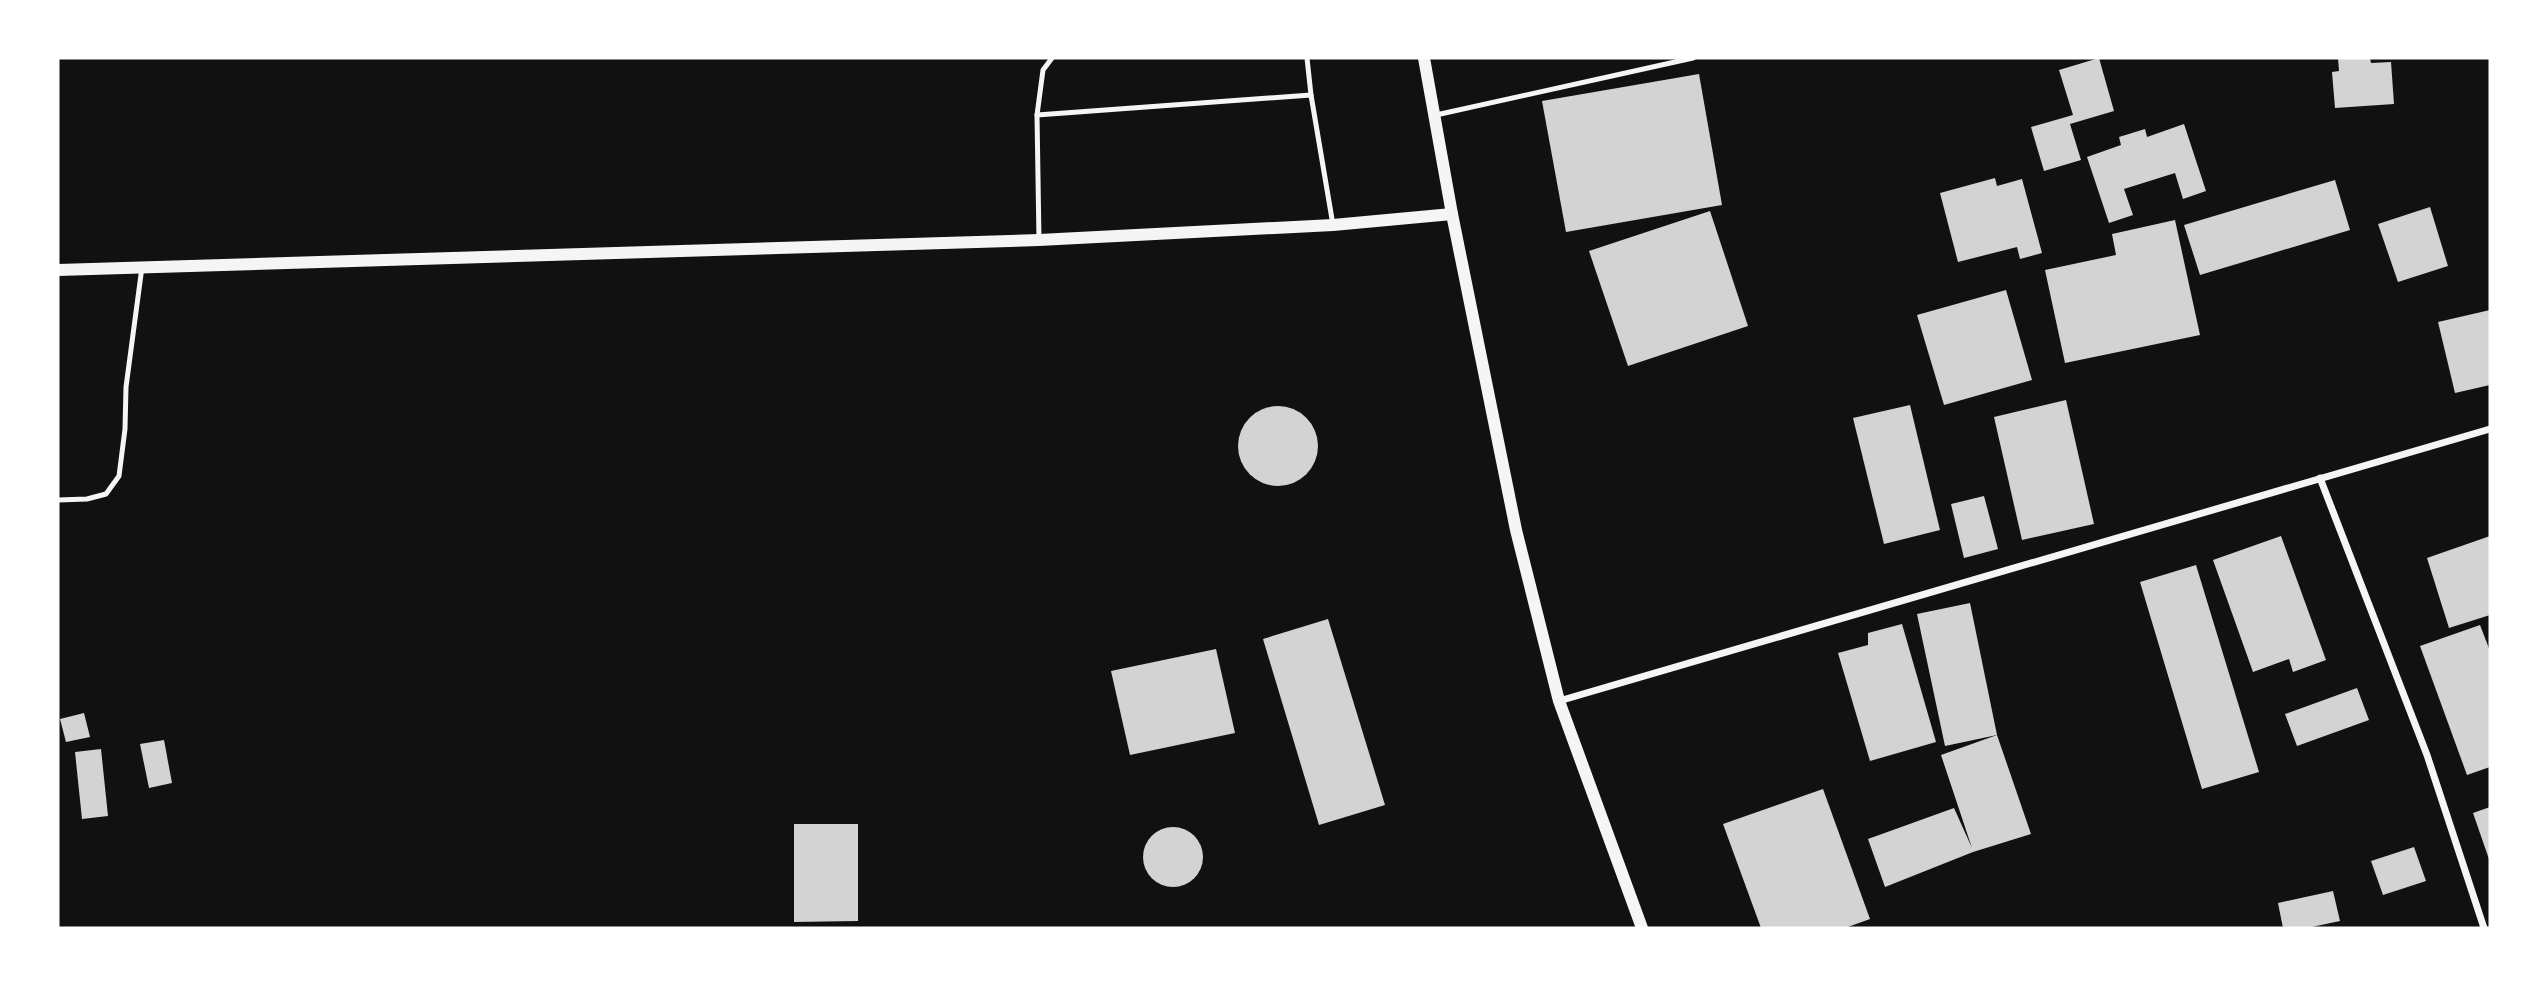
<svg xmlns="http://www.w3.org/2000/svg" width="2548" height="986" font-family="'Public Sans',sans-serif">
<rect width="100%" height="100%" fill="#111"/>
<g fill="#d3d3d3">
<path d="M2099 58 2114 111 2070 124 2081 160 2044 171 2031 127 2073 115 2059 70Z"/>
<path d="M2338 58H2370L2371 63 2391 62 2394 104 2335 108 2332 72 2339 71Z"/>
<path d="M1699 74 1722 205 1566 232 1542 101Z"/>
<path d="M2184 124 2206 191 2183 199 2175 173 2124 189 2133 215 2109 223 2087 157 2121 145 2119 137 2145 129 2147 137Z"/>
<path d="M1995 178 1997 186 2022 179 2042 253 2020 259 2017 247 1958 262 1940 193Z"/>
<path d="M2335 180 2350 230 2200 275 2184 225Z"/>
<path d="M2430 207 2448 266 2398 282 2378 224Z"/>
<path d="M1710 211 1748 326 1628 366 1589 251Z"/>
<path d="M2175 220 2200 335 2065 363 2045 270 2116 255 2112 234Z"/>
<path d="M2006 290 2032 380 1944 405 1917 315Z"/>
<path d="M2490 310V385L2455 393 2438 322Z"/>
<path d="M2066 400 2094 524 2022 540 1994 417Z"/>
<path d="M1910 405 1940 530 1884 544 1853 418Z"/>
<circle cx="1278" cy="446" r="40"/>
<path d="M1984 496 1998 549 1964 558 1951 504Z"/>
<path d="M2281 536 2326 660 2293 672 2289 659 2253 672 2213 560Z"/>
<path d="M2490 536V615L2449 628 2427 558Z"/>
<path d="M2196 565 2259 772 2202 789 2140 582Z"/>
<path d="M1970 603 1997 735 1945 746 1917 614Z"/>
<path d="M1328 619 1385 805 1319 825 1263 639Z"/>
<path d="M1902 624 1936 742 1870 761 1838 653 1868 645V633Z"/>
<path d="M2480 625 2490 651V767L2467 775 2420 646Z"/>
<path d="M1216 649 1235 733 1130 755 1111 671Z"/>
<path d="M2357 688 2369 720 2297 746 2285 714Z"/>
<path d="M84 713 90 737 66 742 60 719Z"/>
<path d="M1997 735 2031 834 1973 852 1885 887 1868 839 1954 808 1972 848 1941 755Z"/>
<path d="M164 740 172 783 149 788 140 744Z"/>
<path d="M101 749 108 816 82 819 75 752Z"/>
<path d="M1823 789 1870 919 1845 928H1761L1723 824Z"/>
<path d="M2490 807V862L2473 813Z"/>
<path d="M794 824H858V921L794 922Z"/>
<circle cx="1173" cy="857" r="30"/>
<path d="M2414 847 2426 881 2383 895 2371 861Z"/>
<path d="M2333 891 2340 921 2307 928H2283L2278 903Z"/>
</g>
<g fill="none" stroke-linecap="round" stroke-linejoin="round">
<g stroke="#f5f5f5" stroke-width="5">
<path d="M1307 58 1311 95"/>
<path d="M1037 115 1311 95 1333 225"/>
<path d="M1436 115 1693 58"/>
<path d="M1039 240 1037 115 1043 70 1052 58"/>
<path d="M58 500 87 499 106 494 119 476 125 429 126 387 142 267"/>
</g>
<g stroke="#f5f5f5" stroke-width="7">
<path d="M2320 478 2427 755 2484 928"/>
<path d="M1559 701 2490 429"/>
</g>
<g stroke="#f5f5f5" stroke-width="12">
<path d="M1424 58 1452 214 1516 530 1559 701 1642 928"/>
<path d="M58 270 1039 240 1333 225 1452 214"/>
</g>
</g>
<rect width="2548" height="986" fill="none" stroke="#ffffff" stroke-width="119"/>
</svg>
